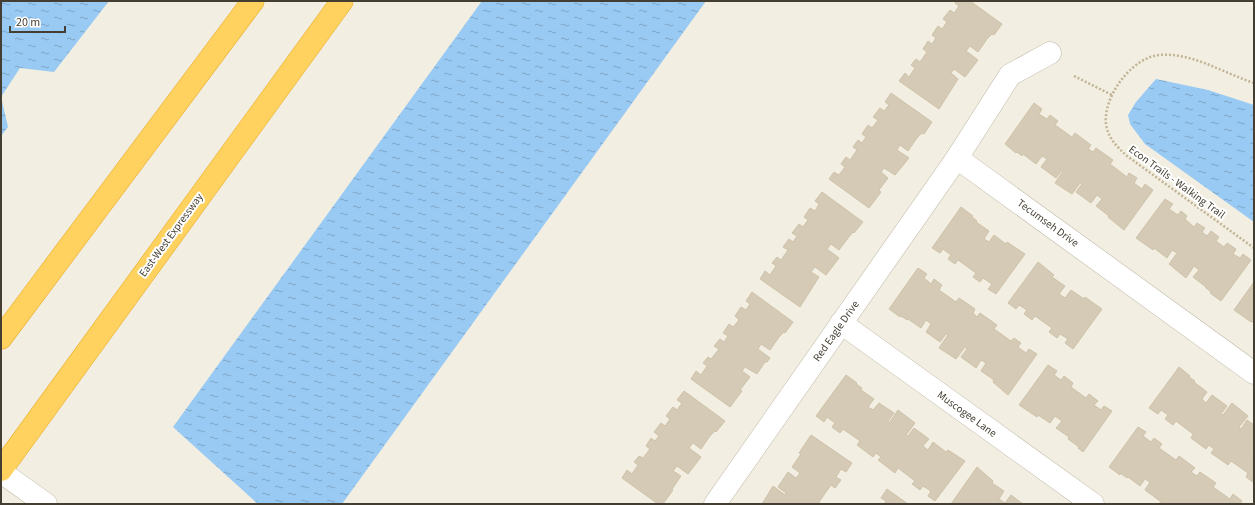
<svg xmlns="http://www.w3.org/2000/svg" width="1255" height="505" font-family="'Source Sans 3',sans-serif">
<defs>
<pattern id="water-ripples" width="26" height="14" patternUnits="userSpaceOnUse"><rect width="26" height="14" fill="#98caf4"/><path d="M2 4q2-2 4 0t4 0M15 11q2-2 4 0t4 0" fill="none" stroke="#7ea5c6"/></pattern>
</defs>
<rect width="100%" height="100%" fill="#f2eee1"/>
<g fill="url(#water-ripples)">
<path d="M1 1H109L54 72 20 68 1 97 8 127 1 136Z"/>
<path d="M482 1H706L342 504H258L173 427Z"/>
<path d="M1156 79 1208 90 1254 105V222L1145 144 1130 124 1128 115 1136 102Z"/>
</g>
<g fill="#d4cab6" stroke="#cfc2a9">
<path d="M956 1H970L1002 24 994 35 992 34 987 39 978 52 970 46 966 51 978 60 965 77 954 69 951 73 958 79 939 109 899 81 905 73 909 77 915 68 911 65 916 59 920 62 927 52 923 49 928 41 932 44 936 38 932 35 938 26 942 29 947 22 943 19 950 10 954 13 959 6 955 3Z"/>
<path d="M891 93 932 122 924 134 922 133 917 138 908 151 900 145 897 150 909 158 895 175 884 168 881 172 888 178 879 190 881 192 869 208 829 179 834 172 839 175 845 167 841 164 846 157 850 160 857 150 853 147 858 140 862 143 866 137 862 134 868 125 872 128 878 120 873 117 880 108 884 111 889 105 885 102Z"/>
<path d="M1034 103 1042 109 1039 114 1047 119 1050 115 1058 121 1055 125 1072 137 1075 133 1091 145 1088 149 1093 152 1096 148 1113 160 1110 164 1127 177 1129 173 1137 178 1134 183 1142 189 1145 184 1153 190 1124 230 1108 217 1109 216 1096 206 1102 199 1097 195 1091 203 1076 192 1082 184 1080 183 1072 194 1055 183 1063 171 1062 170 1056 178 1041 167 1047 159 1042 156 1036 164 1023 154 1022 156 1017 152 1016 153 1005 144Z"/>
<path d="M822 192 863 222 854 233 853 232 848 238 839 250 831 244 827 249 839 258 826 275 815 267 811 272 819 277 800 307 760 279 765 271 770 275 776 266 772 263 777 257 781 260 788 250 783 247 789 239 793 242 797 236 792 233 799 224 803 227 808 220 804 217 810 208 815 211 819 204 815 201Z"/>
<path d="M1165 199 1173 204 1169 209 1178 215 1181 211 1187 216 1185 219 1194 227 1197 223 1205 228 1202 232 1207 236 1211 231 1219 237 1216 241 1224 247 1227 243 1236 249 1233 254 1240 258 1243 254 1251 260 1221 301 1210 293 1211 292 1205 287H1206L1193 277 1199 270 1194 266 1186 278 1169 264 1177 253 1172 250 1167 258 1154 248 1153 250 1136 238Z"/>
<path d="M961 207 973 216 972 217 977 221 976 222 989 231 984 239 989 242 994 235 1006 244 1007 242 1025 254 996 294 988 289 992 284 983 278 980 282 973 277 976 273 958 260 955 264 948 259 951 255 943 249 940 253 932 248Z"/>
<path d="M1038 262 1054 275 1052 277 1065 286 1059 294 1065 298 1071 290 1084 299 1085 297 1102 309 1073 349 1065 343 1068 339 1060 334 1057 338 1049 332 1052 328 1035 316 1032 320 1024 314 1027 310 1019 305 1016 309 1008 303Z"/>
<path d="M918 268 927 274 924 278 931 284 934 279 942 285 939 290 956 302 959 298 975 309 973 313 977 317 980 313 997 325 994 329 1011 341 1014 338 1021 343 1018 347 1026 353 1029 349 1037 354 1008 395 993 382 994 380 981 371 986 363 981 360 976 368 961 357 967 349 965 347 956 359 939 348 948 335 946 334 940 342 926 332 931 324 926 320 921 328 908 319 907 320 901 316 900 317 889 309Z"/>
<path d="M1254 282V323L1251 321V322L1234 310Z"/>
<path d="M752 292 793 322 785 333 784 332 779 337 770 350 761 344 758 349 770 358 767 362H765L757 374 745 367 742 371 750 377 740 390 742 391 730 407 691 379 696 371 701 375 707 366 703 363 708 357 711 359 719 349 714 346 720 339 724 342 728 336 723 333 729 324 733 327 739 320 735 316 741 307 746 310 750 304 746 301Z"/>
<path d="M1048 365 1057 371 1054 375 1061 380 1064 376 1073 383 1071 387 1086 398 1089 394 1098 401 1094 405 1101 410 1104 406 1112 411 1083 452 1078 448 1079 447 1068 439 1069 437 1056 428 1062 421 1055 416 1050 423 1038 415 1037 417 1019 405Z"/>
<path d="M1179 367 1190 376 1189 377 1195 381 1194 382 1207 392 1202 399 1206 403 1212 395 1227 406 1221 414 1223 415 1232 403 1248 416 1239 427 1241 429 1247 420 1254 425 1253 482 1246 477 1248 473 1231 461 1228 465 1211 453 1214 449 1209 445 1206 449 1191 438 1193 434 1176 421 1173 425 1165 419 1168 415 1161 410 1158 414 1149 408Z"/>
<path d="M846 375 857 383 856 384 862 388 861 390 874 399 868 407 873 410 879 403 894 413 888 421 889 423 898 410 915 423 906 435 908 436 914 428 929 439 923 446 928 450 933 442 946 452 948 450 965 461 935 501 928 496 931 491 923 486 920 490 912 484 915 481 898 468 895 473 878 460 881 457 876 453 873 457 857 445 860 441 843 429 840 433 832 427 835 423 827 417 824 422 816 416Z"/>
<path d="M684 391 725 421 716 432 715 431 710 436 701 449 693 443 689 448 701 457 688 474 677 466 673 471 681 476 672 489 673 490 663 504H658L622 478 627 470 632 474 638 465 634 462 639 456 643 458 650 449 646 446 651 438 655 441 659 436 654 432 661 423 665 426 670 419 666 416 673 407 677 410 682 403 677 400Z"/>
<path d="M1138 427 1146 432 1143 436 1151 442 1154 438 1162 444 1159 448 1176 460 1179 456 1195 468 1191 472 1197 476 1200 472 1216 483 1213 487 1230 499 1233 494 1242 501 1240 504H1159L1166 494 1165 493 1160 501 1145 490 1150 482 1145 479 1140 486 1128 477 1127 478 1120 473V475L1109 467Z"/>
<path d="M811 435 852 463 846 472 841 469 836 477 841 480 835 488 831 485 819 502 821 504H762L773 486 785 495 786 493 778 487 788 472 796 478 800 473 792 467 801 454 799 453Z"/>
<path d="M977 467 993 481 992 483 1004 491 999 499 1005 503 1011 495 1023 504H951Z"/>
<path d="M887 489 908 504H884L886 501 881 498Z"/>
</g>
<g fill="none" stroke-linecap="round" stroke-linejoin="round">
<g stroke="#beb6a4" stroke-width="23">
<g id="minor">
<path d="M1050 53 1010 75 957 158 1254 373"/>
<path d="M841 323 1093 504"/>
<path d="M1 472 46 504"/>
<path d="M715 504 957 158"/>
</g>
</g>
<g stroke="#e7aa26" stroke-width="23">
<g id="highway">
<path d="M1 338 253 1"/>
<path d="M1 470 342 1"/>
</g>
</g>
<g stroke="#c1b394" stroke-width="2.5" stroke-dasharray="2 2" stroke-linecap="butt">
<path d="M1074 76 1112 95"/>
<path d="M1254 83C1223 73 1192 52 1159 55 1131 58 1103 97 1106 124 1108 138 1117 147 1127 156L1254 248"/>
</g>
<use href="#minor" stroke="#fff" stroke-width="22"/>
<use href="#highway" stroke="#ffd25f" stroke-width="22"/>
</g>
<g text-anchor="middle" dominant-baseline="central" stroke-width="4" stroke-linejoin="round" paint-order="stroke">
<g font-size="11" fill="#443e32" stroke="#fff">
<text transform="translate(1177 182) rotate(36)">Econ Trails - Walking Trail</text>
<text transform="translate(1048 223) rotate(36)">Tecumseh Drive</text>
<text transform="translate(171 235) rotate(-54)">East-West Expressway</text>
<text transform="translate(836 331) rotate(-55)">Red Eagle Drive</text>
<text transform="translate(967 414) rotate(36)">Muscogee Lane</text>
</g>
</g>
<rect width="1255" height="505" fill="none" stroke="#443e32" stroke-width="4"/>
<path d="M10 26v6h55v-6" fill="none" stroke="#443e32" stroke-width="2"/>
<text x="16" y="26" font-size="12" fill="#443e32" stroke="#ffffff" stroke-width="3" paint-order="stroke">20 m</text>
</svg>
